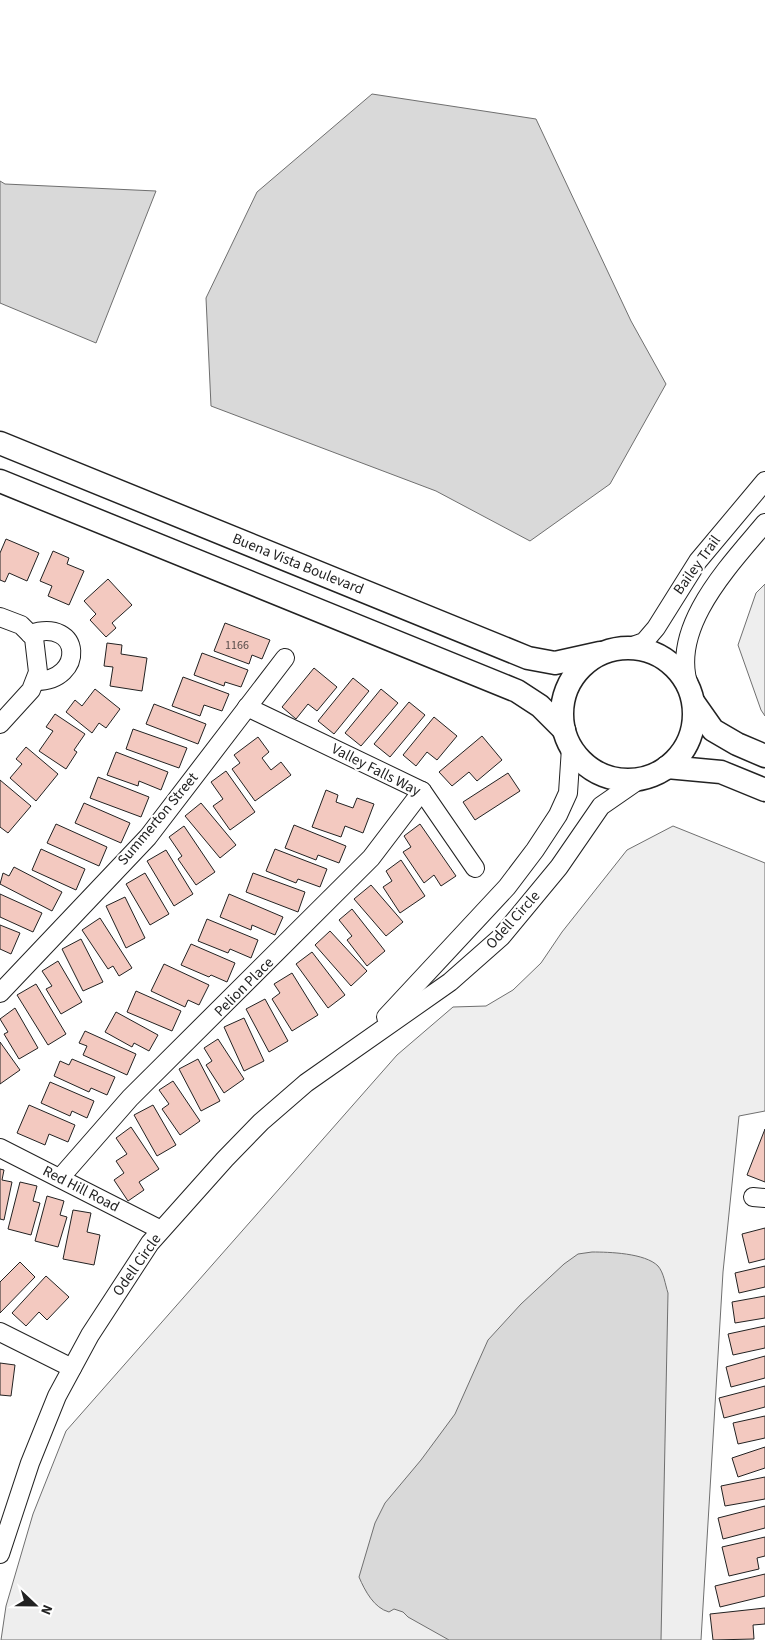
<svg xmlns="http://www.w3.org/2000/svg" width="765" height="1640" font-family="'Source Sans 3',sans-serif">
<rect width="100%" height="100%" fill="#fff"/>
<g fill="#eee" stroke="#6f6f6f">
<path d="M765 584V716L761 710 738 645 756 593Z"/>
<path d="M673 826 765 863V1111L739 1116 723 1272 701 1640H1L6 1606 33 1514 66 1431 397 1055 453 1007 486 1006 513 990 541 963 562 932 627 850Z"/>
</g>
<g fill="#d9d9d9" stroke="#6f6f6f">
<path d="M372 94 536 119 631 321 666 384 610 484 530 541 436 491 211 406 206 298 257 192Z"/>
<path d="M0 181 5 184 156 191 96 343 0 303Z"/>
<path d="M592 1252C609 1252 645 1253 658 1266 664 1273 665 1284 668 1293L661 1640H449L408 1617 403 1612 394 1609 389 1612C374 1608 365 1591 359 1577L375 1523 385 1503 421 1460 455 1414 488 1340 521 1304 564 1264 578 1254Z"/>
</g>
<g fill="#f3c9c0" stroke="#222">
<path d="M6 539 39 553 27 581 9 573 5 582 0 580V553Z"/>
<path d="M53 551 69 558 67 564 84 571 69 605 48 596 52 586 40 581Z"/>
<path d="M108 579 132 605 112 623 116 628 106 637 90 620 96 614 84 601Z"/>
<path d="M225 623 270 640 262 659 252 655 249 664 214 651Z"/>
<path d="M107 643 122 645 121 654 147 658 142 691 110 686 113 667 104 666Z"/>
<path d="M202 653 248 670 241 687 225 682 224 686 194 675Z"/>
<path d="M314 668 337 687 317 711 308 704 296 719 282 707Z"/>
<path d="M183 677 229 694 222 711 204 705 200 716 172 706Z"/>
<path d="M353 678 369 691 334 734 318 721Z"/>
<path d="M95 689 120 709 106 728 99 723 92 733 66 712 75 700 82 706Z"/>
<path d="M381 689 398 703 361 746 345 733Z"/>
<path d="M409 702 425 715 390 757 374 744Z"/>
<path d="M154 704 206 724 198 744 146 724Z"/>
<path d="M55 714 85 734 74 750 77 752 66 769 39 751 53 731 46 727Z"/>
<path d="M434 717 457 736 437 760 427 752 416 766 403 755Z"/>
<path d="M133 729 187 748 179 768 126 749Z"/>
<path d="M482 736 502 760 477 781 469 772 452 786 439 772Z"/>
<path d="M258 737 269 752 262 758 271 770 281 762 291 775 255 801 232 769 240 763 234 755Z"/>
<path d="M26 747 58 774 36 801 10 778 22 764 16 759Z"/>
<path d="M116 752 168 772 161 790 139 781 138 786 107 775Z"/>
<path d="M226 771 255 812 230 830 213 806 223 799 211 782Z"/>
<path d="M508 773 520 791 475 820 463 802Z"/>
<path d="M98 777 149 797 141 817 90 798Z"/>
<path d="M0 780 31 806 8 833 0 827Z"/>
<path d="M326 790 338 795 336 802 353 808 357 798 374 804 363 833 345 826 341 837 312 827Z"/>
<path d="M84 803 130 823 121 843 75 823Z"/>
<path d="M201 803 236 845 220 858 185 816Z"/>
<path d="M56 824 107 847 99 866 47 843Z"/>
<path d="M420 824 456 876 441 886 434 875 424 883 403 852 411 847 404 836Z"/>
<path d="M294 825 346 846 339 863 318 855 316 860 285 848Z"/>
<path d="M184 826 215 872 196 885 178 859 182 856 169 837Z"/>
<path d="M41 849 85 869 76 890 32 870Z"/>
<path d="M275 849 327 869 320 887 298 879 296 883 266 871Z"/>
<path d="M166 850 193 894 174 906 147 861Z"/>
<path d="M401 860 425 896 400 913 383 887 392 881 386 871Z"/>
<path d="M14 867 62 892 52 911 0 884 3 873 9 876Z"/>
<path d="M145 873 169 914 150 925 126 884Z"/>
<path d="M253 873 305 892 298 912 246 892Z"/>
<path d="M371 885 403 922 386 936 354 899Z"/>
<path d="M0 894 42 913 33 932 0 917Z"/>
<path d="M229 894 283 917 275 935 252 925 251 930 220 917Z"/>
<path d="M125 897 145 938 126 948 106 906Z"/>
<path d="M352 909 385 951 367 966 347 940 352 936 339 920Z"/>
<path d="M100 918 132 968 119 976 113 966 108 969 82 930Z"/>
<path d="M207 919 258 940 251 958 230 949 228 953 198 941Z"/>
<path d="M0 925 20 933 11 954 0 949Z"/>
<path d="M330 931 367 971 351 986 315 945Z"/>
<path d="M81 939 103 982 83 991 62 949Z"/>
<path d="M191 944 235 963 227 982 211 975 209 977 181 965Z"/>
<path d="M312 952 345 995 328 1008 296 964Z"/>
<path d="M58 961 82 1002 61 1014 46 989 52 986 42 971Z"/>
<path d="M164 964 209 985 199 1005 188 1000 185 1007 151 991Z"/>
<path d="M292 973 318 1015 292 1031 272 999 280 993 274 984Z"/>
<path d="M36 984 66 1034 48 1045 17 995Z"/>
<path d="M136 991 181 1011 172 1031 127 1012Z"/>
<path d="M265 999 288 1041 269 1052 246 1009Z"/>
<path d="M15 1008 38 1048 19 1059 4 1034 8 1032 0 1019Z"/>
<path d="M116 1012 158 1035 149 1051 134 1043 132 1047 105 1032Z"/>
<path d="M244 1018 264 1061 244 1071 224 1027Z"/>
<path d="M85 1031 136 1054 127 1075 83 1055 87 1046 79 1043Z"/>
<path d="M218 1039 244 1079 224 1093 206 1065 212 1061 204 1048Z"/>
<path d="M0 1042 20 1070 0 1084Z"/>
<path d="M72 1059 115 1077 107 1095 91 1088 89 1092 54 1076 60 1061 69 1065Z"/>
<path d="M198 1059 220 1101 201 1111 179 1069Z"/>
<path d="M173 1081 200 1121 180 1135 162 1109 169 1104 159 1090Z"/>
<path d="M50 1082 94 1101 87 1118 72 1111 70 1116 41 1103Z"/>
<path d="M29 1105 75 1125 68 1142 49 1134 45 1145 17 1133Z"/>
<path d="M153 1105 176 1145 157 1156 134 1115Z"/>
<path d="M131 1127 159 1169 139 1182 144 1190 128 1201 114 1180 124 1173 116 1161 127 1154 116 1138Z"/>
<path d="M765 1129V1182L747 1175Z"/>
<path d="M0 1169 4 1170 2 1180 12 1182 4 1220 0 1219Z"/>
<path d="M20 1182 37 1186 33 1201 40 1203 31 1235 8 1229Z"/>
<path d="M47 1196 64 1201 60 1215 67 1217 58 1247 35 1241Z"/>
<path d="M73 1210 91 1213 87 1232 100 1235 94 1265 63 1259Z"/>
<path d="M765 1228V1259L749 1263 742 1234Z"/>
<path d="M20 1262 35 1277 0 1313V1282Z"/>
<path d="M765 1266V1287L739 1293 735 1273Z"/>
<path d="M46 1276 69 1297 47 1320 39 1312 26 1326 12 1313Z"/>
<path d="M765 1296V1318L735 1323 732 1302Z"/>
<path d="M765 1326V1348L733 1355 728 1334Z"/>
<path d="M765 1356V1378L731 1387 726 1367Z"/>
<path d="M0 1363 15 1365 11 1396 0 1395Z"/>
<path d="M765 1386V1407L724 1418 719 1398Z"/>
<path d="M765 1416V1438L738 1444 733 1423Z"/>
<path d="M765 1447V1468L738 1477 732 1458Z"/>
<path d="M765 1477V1499L725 1506 721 1486Z"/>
<path d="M765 1506V1528L723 1539 718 1518Z"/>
<path d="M765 1537V1556L757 1558 759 1569 729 1576 722 1547Z"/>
<path d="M765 1574V1596L720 1607 715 1586Z"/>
<path d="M765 1608V1624L753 1625 754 1639 713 1640 710 1614Z"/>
</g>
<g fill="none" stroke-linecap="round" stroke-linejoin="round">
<g stroke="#222" stroke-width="20">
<g id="minor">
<path d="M0 617 21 625 34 638 38 672 31 690 0 724"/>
<path d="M30 634C83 617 85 681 36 681"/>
<path d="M630 647 644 642 656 628 698 561 765 481"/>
<path d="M690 689C667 629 730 565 765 523"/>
<path d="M247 707 422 791 475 868"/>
<path d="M0 993 148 837 285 658"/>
<path d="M386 1017 507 887 535 850 558 815 568 793 571 748"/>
<path d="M0 1148 161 1230"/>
<path d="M60 1178 130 1098 371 858 422 791"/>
<path d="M753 1197 765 1198"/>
<path d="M0 1332 72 1368"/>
<path d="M0 1554 30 1463 57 1396 90 1335 150 1243 225 1159 261 1122 306 1083 450 982 501 937 559 867 601 806 640 779"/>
</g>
</g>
<g stroke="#222" stroke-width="25">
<g id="major">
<path d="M0 443 528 658 555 663 600 653"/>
<path d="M0 481 517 691 540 706 564 730"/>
<circle cx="628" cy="714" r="66"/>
<path d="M694 703 713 730 737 744 765 756"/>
<path d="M667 767 721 772 765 790"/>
</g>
</g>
<use href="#minor" stroke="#fff" stroke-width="18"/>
<use href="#major" stroke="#fff" stroke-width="22"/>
</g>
<g text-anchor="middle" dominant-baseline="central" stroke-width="4" stroke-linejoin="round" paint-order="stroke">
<g font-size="12" fill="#564c4a">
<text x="237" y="645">1166</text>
</g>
<g font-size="15" fill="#222" stroke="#fff">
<text transform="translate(298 564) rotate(22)">Buena Vista Boulevard</text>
<text transform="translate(697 565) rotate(-54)">Bailey Trail</text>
<text transform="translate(376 770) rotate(27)">Valley Falls Way</text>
<text transform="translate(158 819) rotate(-50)">Summerton Street</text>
<text transform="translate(513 920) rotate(-48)">Odell Circle</text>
<text transform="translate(244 987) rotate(-45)">Pelion Place</text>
<text transform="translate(81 1189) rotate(27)">Red Hill Road</text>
<text transform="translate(137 1265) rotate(-55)">Odell Circle</text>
</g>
</g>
<g transform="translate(35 1605) rotate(112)" stroke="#ffffff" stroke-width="4" paint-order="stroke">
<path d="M0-4L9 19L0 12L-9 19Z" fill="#222222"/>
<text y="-8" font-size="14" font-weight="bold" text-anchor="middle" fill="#222222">N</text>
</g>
</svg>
